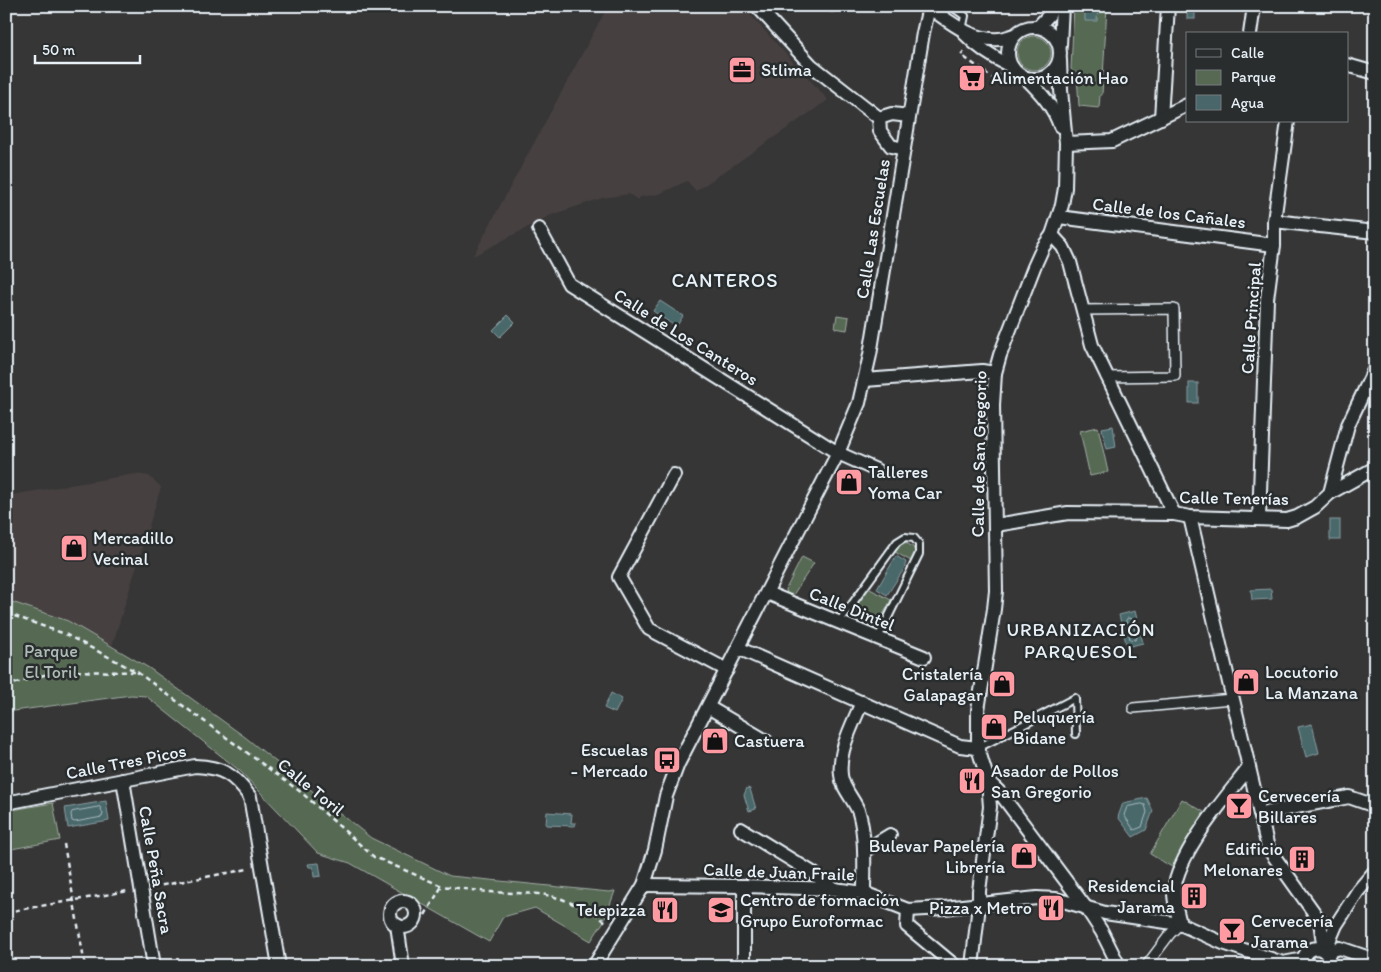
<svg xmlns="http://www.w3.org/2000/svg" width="1381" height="972" font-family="Itim,sans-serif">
<rect width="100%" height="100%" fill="#373636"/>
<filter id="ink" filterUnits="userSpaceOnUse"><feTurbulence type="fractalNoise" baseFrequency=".02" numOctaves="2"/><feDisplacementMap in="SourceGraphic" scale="10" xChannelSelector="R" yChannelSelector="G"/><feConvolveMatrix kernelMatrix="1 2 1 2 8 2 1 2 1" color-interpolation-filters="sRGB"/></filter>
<g filter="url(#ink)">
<g fill="#474040">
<path d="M608 6H742L828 100 696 191 687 181 659 194 640 197 638 200 629 194 602 198 551 215 473 256Z"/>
<path d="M135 474 149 476 161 487 112 646 68 621 6 600V496Z"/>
</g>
<g fill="#576953" stroke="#a0ada6">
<path d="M1074 6H1107L1102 95H1100L1099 108 1079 106 1077 75 1071 69Z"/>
<circle cx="1034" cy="53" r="17"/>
<path d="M837 315 849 317 847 330 835 328Z"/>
<path d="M1098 427 1108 472 1090 476 1080 431Z"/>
<path d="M905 542 913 547 915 552 911 561 895 552 900 545Z"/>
<path d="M802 557 814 563 791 598 787 595 786 589Z"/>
<path d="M868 588 891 600 877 626 872 628 849 621C847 609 861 597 868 588Z"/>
<path d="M6 600 68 621 149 668 245 737 371 838 450 876 609 892 615 891 604 921 591 941 535 908 503 917 489 942 350 863 318 853 240 771 146 696 131 695 6 712Z"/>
<path d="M1182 799 1204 812 1172 867 1150 854Z"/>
<path d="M53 803 60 840 6 850V811Z"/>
</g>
<g fill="#49676b" stroke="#899ea3">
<path d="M1085 6H1098L1097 21H1085Z"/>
<rect x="1187" y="6" width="8" height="13"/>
<path d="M660 301 683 316 676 327 653 311Z"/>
<path d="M508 315 515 322 500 337 493 330Z"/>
<rect x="1189" y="383" width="9" height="20"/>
<path d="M1113 426 1116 447 1107 449 1102 428Z"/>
<rect x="1330" y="520" width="10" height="20"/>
<path d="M896 556 906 562 904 569 887 595 877 589Z"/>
<path d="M1271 589 1272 599 1252 600 1251 590Z"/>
<path d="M1135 611 1143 643 1127 647 1119 615Z"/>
<path d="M611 693 622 699 615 713 604 708Z"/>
<path d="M1312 724 1319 753 1306 757 1298 727Z"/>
<path d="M747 788 750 789 756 809 749 811 744 795Z"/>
<path d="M1147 798 1153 811 1146 830 1133 837 1118 817 1123 803Z"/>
<path d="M106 801 109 821 68 828 65 808Z"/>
<path d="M547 812 572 814 571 823H576L575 826 546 825Z"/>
<path d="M319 863 321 876 314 877 313 867H309L308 864Z"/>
</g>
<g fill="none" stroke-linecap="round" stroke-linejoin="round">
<g stroke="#a8bac0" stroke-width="1">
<path d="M1128 618 1132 619 1137 637 1135 640 1130 639 1126 621Z"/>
<path d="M1142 804 1145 805 1147 812 1142 827 1134 830 1124 815 1127 807Z"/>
<path d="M100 807 103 814 102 817 75 822 72 821 71 814 72 812Z"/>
</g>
<g stroke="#e8f1f8" stroke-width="10">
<g id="service">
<path d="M828 6 832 8"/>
<path d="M951 6 965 16 962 30"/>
<path d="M839 622 897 542 905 537 914 538 919 544V554L878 638"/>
<path d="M978 748 1075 698 1076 734"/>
</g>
</g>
<g stroke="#e8f1f8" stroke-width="12">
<g id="pedestrian">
<path d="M1083 310 1174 309 1175 376 1106 377"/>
<path d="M1133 708 1232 699"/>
<path d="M1146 966 1170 934 1180 924"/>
</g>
</g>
<g stroke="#e8f1f8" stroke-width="16">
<g id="minor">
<path d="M757 6 811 65 879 118"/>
<path d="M927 6C949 21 971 41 999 39 1004 39 1010 36 1015 35"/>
<circle cx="1034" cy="53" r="26"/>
<path d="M1038 27 1049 15 1053 6"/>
<path d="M965 34C979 49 994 58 1012 67"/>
<path d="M1250 34 1254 6"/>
<path d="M1060 45 1062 6"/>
<path d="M1347 65 1375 73"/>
<path d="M1026 78C1041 93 1053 106 1060 126"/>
<path d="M879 118 880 131 891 146 904 149"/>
<path d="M879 118 892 114 909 116"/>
<path d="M1161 118 1168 6"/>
<path d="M1066 143 1112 141 1187 105"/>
<path d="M1059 217 1274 245"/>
<path d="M1274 221 1375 232"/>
<path d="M539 229 569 284 838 453 876 470"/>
<path d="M1052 235 1063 247 1070 262 1092 345 1174 514"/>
<path d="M865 380 982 371 995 373"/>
<path d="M674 475 619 577 649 629 727 670"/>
<path d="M1330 493 1375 468"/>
<path d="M1190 517 1268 848 1320 921 1324 951"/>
<path d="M1259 519 1267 299 1274 245V221L1288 121"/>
<path d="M996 525 1068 513 1174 514 1190 517 1287 520 1297 517 1315 507 1330 493 1348 425 1375 368"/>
<path d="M767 593 924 657"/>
<path d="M738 648 960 746 978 748"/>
<path d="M862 702C853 724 838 750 841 775 842 789 855 800 859 813 866 836 864 869 864 893"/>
<path d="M708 707 766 741"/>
<path d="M123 780 154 966"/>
<path d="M988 781 1000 793 1087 909 1102 932 1119 966"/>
<path d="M6 803 195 766C223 767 234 775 250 797L279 966"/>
<path d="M1260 814 1349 797 1375 806"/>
<path d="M741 829 813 873 834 889"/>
<path d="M864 851 890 835"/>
<path d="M644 885 744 886 834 889 864 893 908 910 944 908 1037 898 1056 899 1105 913 1180 924 1223 943 1283 963 1304 959"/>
<path d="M744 886V966"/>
<circle cx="403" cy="914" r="13"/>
<path d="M908 910 907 926 955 966"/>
<path d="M1180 924C1178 914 1173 900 1174 890 1179 851 1224 800 1248 769"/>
<path d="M397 925 403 966"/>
<path d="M1325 951 1336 925 1358 891 1375 871"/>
<path d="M1326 952 1340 948 1375 960"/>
<path d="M594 966 644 885 655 850 666 796 678 764 838 453 859 403 870 355 923 33 929 7"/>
<path d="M972 966 979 905V891L990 807 988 781 978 748V710L994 609 996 591 993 405 995 373 1000 355 1034 267 1043 247 1052 235 1062 205 1065 188 1066 143 1061 90 1060 60"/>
<path d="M1305 966V955C1312 946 1321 946 1328 955V966"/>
</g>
</g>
<g stroke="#e8f1f8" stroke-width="2.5" stroke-dasharray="5 4" stroke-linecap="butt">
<path d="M964 51 961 55 982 70"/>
<path d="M979 75 982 70 996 81 999 74"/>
<path d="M6 613 65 634 137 672 302 793 374 857 442 886 488 892 542 894 562 899 594 913 607 923"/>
<path d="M6 686 58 671 136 672"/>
<path d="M64 844 85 966"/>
<path d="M153 887 248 869"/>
<path d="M6 912 128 891"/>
<path d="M425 915 442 886"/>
</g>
<use href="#service" stroke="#2a2d2e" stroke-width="6"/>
<use href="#pedestrian" stroke="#2a2d2e" stroke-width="9"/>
<use href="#minor" stroke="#2a2d2e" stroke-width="12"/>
</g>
</g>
<defs>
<g id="office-square" transform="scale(1.4375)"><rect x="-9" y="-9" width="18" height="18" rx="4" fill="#ff9aa2" stroke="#2a2d2e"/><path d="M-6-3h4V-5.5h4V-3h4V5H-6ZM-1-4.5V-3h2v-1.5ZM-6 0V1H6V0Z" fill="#111"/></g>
<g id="supermarket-square" transform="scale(1.4375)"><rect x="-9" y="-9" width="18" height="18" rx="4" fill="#ff9aa2" stroke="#2a2d2e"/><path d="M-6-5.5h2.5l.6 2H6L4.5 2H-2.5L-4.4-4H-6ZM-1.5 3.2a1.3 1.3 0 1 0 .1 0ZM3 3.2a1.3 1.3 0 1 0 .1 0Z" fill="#111"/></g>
<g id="shop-square" transform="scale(1.4375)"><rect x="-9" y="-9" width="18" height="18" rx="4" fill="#ff9aa2" stroke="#2a2d2e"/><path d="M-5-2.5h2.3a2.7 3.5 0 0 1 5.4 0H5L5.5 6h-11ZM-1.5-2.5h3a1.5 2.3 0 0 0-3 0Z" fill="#111"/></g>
<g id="bus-square" transform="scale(1.4375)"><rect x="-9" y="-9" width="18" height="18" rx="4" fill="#ff9aa2" stroke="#2a2d2e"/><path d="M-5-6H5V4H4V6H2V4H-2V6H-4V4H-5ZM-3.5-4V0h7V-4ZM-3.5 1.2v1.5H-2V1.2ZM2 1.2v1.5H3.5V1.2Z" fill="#111"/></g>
<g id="restaurant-square" transform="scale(1.4375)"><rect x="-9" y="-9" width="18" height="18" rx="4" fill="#ff9aa2" stroke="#2a2d2e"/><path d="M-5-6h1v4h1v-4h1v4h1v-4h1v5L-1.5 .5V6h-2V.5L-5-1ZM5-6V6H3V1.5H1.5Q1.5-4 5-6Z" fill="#111"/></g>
<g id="bar-square" transform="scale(1.4375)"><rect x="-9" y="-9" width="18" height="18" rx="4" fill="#ff9aa2" stroke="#2a2d2e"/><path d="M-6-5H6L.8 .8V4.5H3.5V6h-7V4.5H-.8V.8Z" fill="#111"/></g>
<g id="building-square" transform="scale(1.4375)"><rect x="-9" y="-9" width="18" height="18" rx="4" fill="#ff9aa2" stroke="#2a2d2e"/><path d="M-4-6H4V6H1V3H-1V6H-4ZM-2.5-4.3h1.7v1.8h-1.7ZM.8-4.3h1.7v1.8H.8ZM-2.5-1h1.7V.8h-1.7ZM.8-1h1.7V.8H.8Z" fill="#111"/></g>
<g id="university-square" transform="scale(1.4375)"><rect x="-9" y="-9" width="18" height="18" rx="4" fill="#ff9aa2" stroke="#2a2d2e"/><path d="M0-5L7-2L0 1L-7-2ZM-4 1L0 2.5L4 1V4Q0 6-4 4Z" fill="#111"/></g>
</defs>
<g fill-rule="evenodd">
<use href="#office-square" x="742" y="70"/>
<use href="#supermarket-square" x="972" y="78"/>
<use href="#shop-square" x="849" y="482"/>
<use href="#shop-square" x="74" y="548"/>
<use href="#shop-square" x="1246" y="682"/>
<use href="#shop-square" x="1002" y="684"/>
<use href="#shop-square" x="994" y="727"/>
<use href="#shop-square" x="715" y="741"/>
<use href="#bus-square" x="667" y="760"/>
<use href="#restaurant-square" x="972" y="781"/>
<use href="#bar-square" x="1239" y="806"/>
<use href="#shop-square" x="1024" y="856"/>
<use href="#building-square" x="1302" y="859"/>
<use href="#building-square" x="1194" y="896"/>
<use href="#restaurant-square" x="1051" y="908"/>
<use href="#restaurant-square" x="665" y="910"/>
<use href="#university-square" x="721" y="910"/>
<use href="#bar-square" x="1232" y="931"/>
</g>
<g text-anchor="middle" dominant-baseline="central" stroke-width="5" stroke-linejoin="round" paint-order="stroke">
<g font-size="18" fill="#e8f1f8" stroke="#2a2d2e" text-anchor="start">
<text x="761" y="70">Stlima</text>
<text x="991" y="78">Alimentación Hao</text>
<text x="868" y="472">Talleres<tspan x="868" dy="21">Yoma Car</tspan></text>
<text x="93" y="538">Mercadillo<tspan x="93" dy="21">Vecinal</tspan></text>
<text x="1265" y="672">Locutorio<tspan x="1265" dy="21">La Manzana</tspan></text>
<text x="983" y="674" text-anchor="end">Cristalería<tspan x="983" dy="21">Galapagar</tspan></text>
<text x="1013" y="717">Peluquería<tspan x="1013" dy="21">Bidane</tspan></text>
<text x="734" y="741">Castuera</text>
<text x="648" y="750" text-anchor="end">Escuelas<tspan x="648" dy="21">- Mercado</tspan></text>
<text x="991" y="771">Asador de Pollos<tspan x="991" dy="21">San Gregorio</tspan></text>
<text x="1258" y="796">Cervecería<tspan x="1258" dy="21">Billares</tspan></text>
<text x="1005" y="846" text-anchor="end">Bulevar Papelería<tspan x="1005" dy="21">Librería</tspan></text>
<text x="1283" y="849" text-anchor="end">Edificio<tspan x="1283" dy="21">Melonares</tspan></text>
<text x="1175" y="886" text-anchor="end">Residencial<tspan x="1175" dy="21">Jarama</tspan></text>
<text x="740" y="900">Centro de formación<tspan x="740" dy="21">Grupo Euroformac</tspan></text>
<text x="1032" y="908" text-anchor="end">Pizza x Metro</text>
<text x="646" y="910" text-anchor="end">Telepizza</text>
<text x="1251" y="921">Cervecería<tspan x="1251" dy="21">Jarama</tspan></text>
</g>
<g font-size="18" fill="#e8f1f8" stroke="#2a2d2e">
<text transform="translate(1169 213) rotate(7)">Calle de los Cañales</text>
<text transform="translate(873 229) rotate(-81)">Calle Las Escuelas</text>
<text transform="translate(1251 318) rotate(-86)">Calle Principal</text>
<text transform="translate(686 337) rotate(32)">Calle de Los Canteros</text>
<text transform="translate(979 454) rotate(-89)">Calle de San Gregorio</text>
<text transform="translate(1234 498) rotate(1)">Calle Tenerías</text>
<text transform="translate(852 609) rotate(22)">Calle Dintel</text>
<text transform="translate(126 762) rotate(-11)">Calle Tres Picos</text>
<text transform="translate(311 787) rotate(39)">Calle Toril</text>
<text transform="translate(156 870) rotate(80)">Calle Peña Sacra</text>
<text transform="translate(779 872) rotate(2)">Calle de Juan Fraile</text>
</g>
<g font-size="18" fill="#aebbb6" stroke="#2a2d2e">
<text x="51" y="651">Parque<tspan x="51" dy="21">El Toril</tspan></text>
</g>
<g font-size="19" letter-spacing="1" fill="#e8f1f8" stroke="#2a2d2e">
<text x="1081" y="629">URBANIZACIÓN<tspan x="1081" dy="22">PARQUESOL</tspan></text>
</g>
<g font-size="20" letter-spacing="1" fill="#e8f1f8" stroke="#2a2d2e">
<text x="725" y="280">CANTEROS</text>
</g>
</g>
<rect width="1381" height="972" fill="none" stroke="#2a2d2e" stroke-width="25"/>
<rect x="12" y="12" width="1356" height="947" fill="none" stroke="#e8f1f8" stroke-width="2" filter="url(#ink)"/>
<rect x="1186" y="32" width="162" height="90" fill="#2a2d2e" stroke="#767b7f"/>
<rect x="1196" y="49" width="25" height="8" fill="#2a2d2e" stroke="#767b7f"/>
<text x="1231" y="58" font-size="15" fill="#e8f1f8">Calle</text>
<rect x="1196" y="70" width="25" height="15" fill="#576953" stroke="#767b7f"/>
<text x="1231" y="82" font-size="15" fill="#e8f1f8">Parque</text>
<rect x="1196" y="95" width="25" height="15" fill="#49676b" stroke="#767b7f"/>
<text x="1231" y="108" font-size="15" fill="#e8f1f8">Agua</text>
<path d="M35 55v8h105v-8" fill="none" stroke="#e8f1f8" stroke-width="2.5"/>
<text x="42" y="55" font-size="15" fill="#e8f1f8" stroke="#2a2d2e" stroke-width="4" paint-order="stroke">50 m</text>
</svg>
